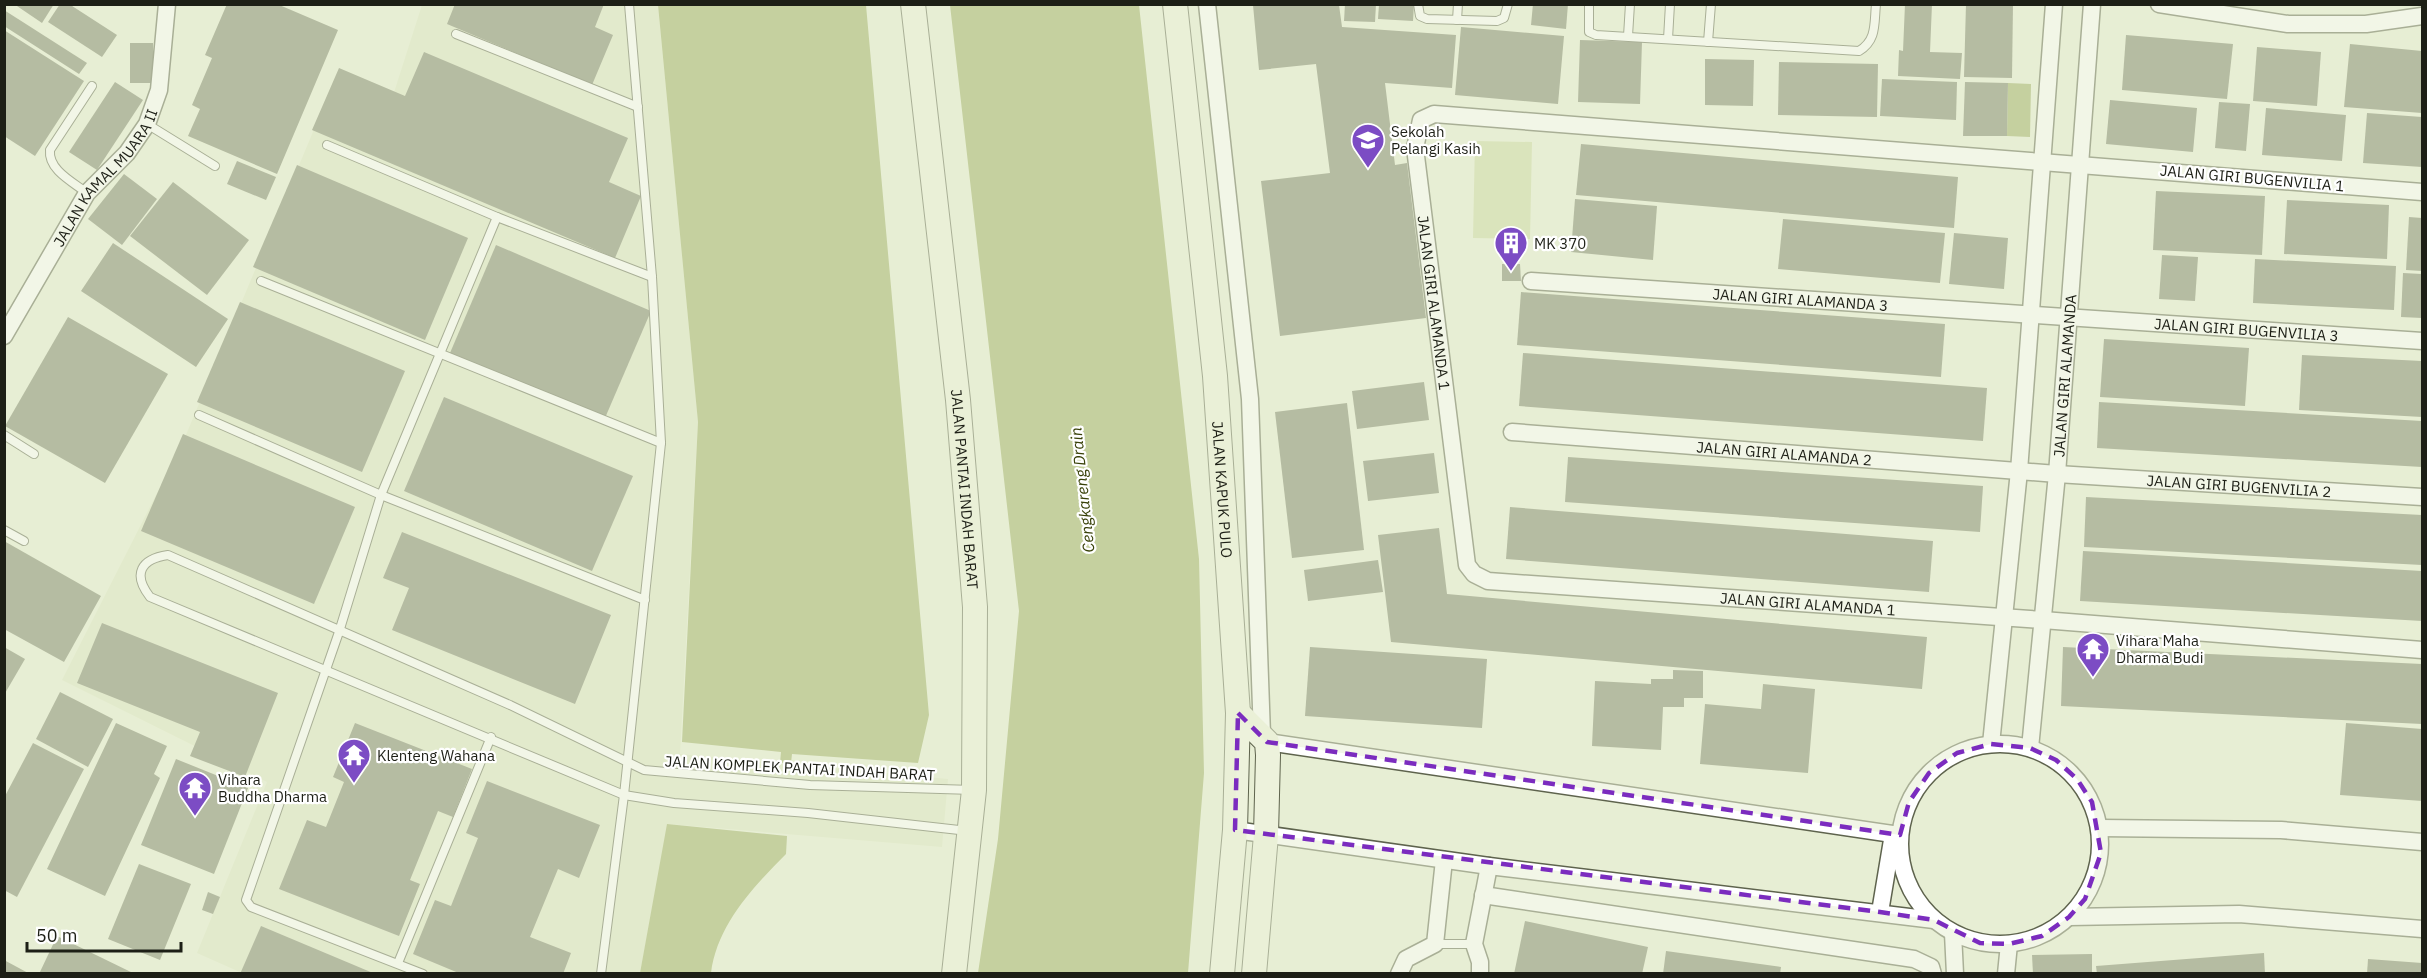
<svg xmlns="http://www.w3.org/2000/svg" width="2427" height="978" font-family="'IBM Plex Sans',sans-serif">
<rect width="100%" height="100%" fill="#e7eed4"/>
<path fill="#dce4c3" d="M422 5H658L698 422 680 754 948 779 942 847 668 824 640 973H242L197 953 267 782 62 680 183 442 336 77 390 105Z"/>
<path fill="#cbd7a0" d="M1475 141 1532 142 1530 239 1473 238Z"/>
<g fill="#9baa61">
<path d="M658 5H866L929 715 918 763 792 754 791 763H780L781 752 682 742 698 422Z"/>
<path d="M950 5H1139L1199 559 1204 773 1188 973H978L998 839 1019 611Z"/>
<path d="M2008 83 2031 84 2030 137 2007 136Z"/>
<path d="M667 824 787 836 786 854C753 887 717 925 711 973H640Z"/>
</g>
<g fill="#797e67">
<path d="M14 4H54L42 23Z"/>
<path d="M60 4H69L117 35 102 57 48 22Z"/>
<path d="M227 4H277L338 30 277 174 188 136 200 109 192 105 212 58 205 55Z"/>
<path d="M455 4H604L595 27 613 35 592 85 447 24Z"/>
<path d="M1345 4H1376L1375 22 1344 21Z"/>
<path d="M1379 4H1414L1413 21 1378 19Z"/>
<path d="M1533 4H1568L1566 29 1531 25Z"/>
<path d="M1905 4H1932L1930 52 1962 53 1960 79 1898 76 1899 50 1903 51Z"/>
<path d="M1966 4H2013L2012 78 1964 77Z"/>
<path d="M1253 5H1339L1342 27 1456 35 1452 88 1385 83 1395 165 1407 163 1426 318 1280 336 1261 181 1330 173 1316 64 1259 70Z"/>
<path d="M4 10 87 63 79 74 4 26Z"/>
<path d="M1461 27 1564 36 1558 104 1455 95Z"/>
<path d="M4 30 84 81 35 156 4 136Z"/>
<path d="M2126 35 2233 44 2227 99 2122 90Z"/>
<path d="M1580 40 1642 42 1640 104 1578 102Z"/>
<rect x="130" y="43" width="23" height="40"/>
<path d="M2350 44 2422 51V113L2344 107Z"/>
<path d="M2257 47 2321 52 2317 106 2253 101Z"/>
<path d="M424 52 628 138 609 182 641 196 615 258 312 130 339 68 405 96Z"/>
<path d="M1705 59 1754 60 1753 106 1705 105Z"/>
<path d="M1779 62 1878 64 1877 117 1778 115Z"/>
<path d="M1882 79 1957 82 1956 120 1880 116Z"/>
<path d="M115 82 143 100 97 170 69 152Z"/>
<path d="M1965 82 2008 83 2007 136H1963Z"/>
<path d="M2110 100 2197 108 2193 152 2106 144Z"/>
<path d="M2219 102 2250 104 2246 151 2215 148Z"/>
<path d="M2266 108 2346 115 2342 161 2262 155Z"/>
<path d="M2367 113 2422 117V167L2363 163Z"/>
<path d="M1581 144 1958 177 1954 228 1576 195Z"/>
<path d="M237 161 276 177 266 200 227 184Z"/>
<path d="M297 165 468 238 425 340 253 267Z"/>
<path d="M124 174 157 199 122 245 88 219Z"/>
<path d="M173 182 249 240 207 295 130 236Z"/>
<path d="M2156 191 2265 196 2262 255 2153 250Z"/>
<path d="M1575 199 1657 206 1653 260 1571 252Z"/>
<path d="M2287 200 2389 205 2387 259 2284 254Z"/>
<path d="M2409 217 2422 218V271L2406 270Z"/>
<path d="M1783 219 1945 233 1940 283 1778 269Z"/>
<path d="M1954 233 2008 238 2004 289 1949 284Z"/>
<path d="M113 243 228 319 196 367 81 291Z"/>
<path d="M496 245 651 311 605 418 450 353Z"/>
<path d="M2162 255 2198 257 2195 301 2159 299Z"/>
<path d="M2255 259 2396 266 2394 310 2253 303Z"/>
<path d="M1502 264H1520L1521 281H1502Z"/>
<path d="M2403 273 2422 274V318L2401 317Z"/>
<path d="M1521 292 1945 324 1941 377 1517 345Z"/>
<path d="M240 302 405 371 362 472 197 402Z"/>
<path d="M68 317 168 374 105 483 5 426Z"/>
<path d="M2104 339 2249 348 2245 406 2100 397Z"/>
<path d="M1523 353 1987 388 1983 441 1519 406Z"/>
<path d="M2302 355 2422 361V417L2299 410Z"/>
<path d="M1424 382 1429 420 1357 429 1352 391Z"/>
<path d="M444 397 633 476 592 571 404 491Z"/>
<path d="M2099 402 2422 421V467L2097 448Z"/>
<path d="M1347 403 1364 550 1292 558 1275 412Z"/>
<path d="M183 434 355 507 314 604 141 531Z"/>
<path d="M1434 453 1439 493 1368 501 1363 461Z"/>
<path d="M1568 457 1983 486 1980 532 1565 502Z"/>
<path d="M2086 497 2422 515V565L2084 547Z"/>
<path d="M1510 507 1933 541 1929 592 1506 559Z"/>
<path d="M1439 528 1447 594 1927 637 1922 689 1391 642 1378 535Z"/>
<path d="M402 532 611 615 575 704 392 630 409 588 383 578Z"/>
<path d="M4 541 101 596 64 662 4 629Z"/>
<path d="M2083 551 2422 571V621L2080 601Z"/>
<path d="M1378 560 1383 592 1308 601 1304 570Z"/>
<path d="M102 623 278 693 245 777 190 756 200 732 77 683Z"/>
<path d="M4 647 25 659 4 695Z"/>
<path d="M1310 647 1487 659 1482 728 1305 716Z"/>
<path d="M2063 647 2422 664V724L2061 706Z"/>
<path d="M1673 670 1703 671V698H1684V707H1663L1661 750 1592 746 1595 681 1651 684V679H1673Z"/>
<path d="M1763 684 1815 689 1808 773 1700 764 1705 704 1761 709Z"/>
<path d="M60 692 113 719 88 767 36 739Z"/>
<path d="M116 723 167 746 154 774 160 778 105 896 47 869Z"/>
<path d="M355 723 472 769 453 817 438 811 410 880 420 884 399 936 279 889 307 820 326 827 344 782 333 777Z"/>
<path d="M2346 723 2422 729V801L2340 795Z"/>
<path d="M33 743 84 769 17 897 4 890V798Z"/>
<path d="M176 759 248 788 214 874 141 845Z"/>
<path d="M487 781 600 825 579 878 558 869 530 937 571 953 563 974H461L413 954 435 900 451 906 478 838 466 833Z"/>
<path d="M139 864 191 884 160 960 108 939Z"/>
<path d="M208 892 220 897 213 914 202 910Z"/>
<path d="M1525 921 1648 947 1642 974H1514Z"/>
<path d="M261 926 373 973V974H240Z"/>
<path d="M57 936 135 974H39Z"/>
<path d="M1666 951 1781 967 1780 974H1663Z"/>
<path d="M2264 953 2265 974H2097L2096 966Z"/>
<path d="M2092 954V974H2033L2032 955Z"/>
<path d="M2368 959 2422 963V974H2367Z"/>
<path d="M4 960 30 974H4Z"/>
</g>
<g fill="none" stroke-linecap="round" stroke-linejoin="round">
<g stroke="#5e634d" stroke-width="10">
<g id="lane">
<path d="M1418 4 1420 16 1427 19 1497 21 1504 18 1508 4"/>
<path d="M1589 4V32L1596 35 1859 51C1877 40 1874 24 1876 4"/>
<path d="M1457 20 1458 4"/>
<path d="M456 34 638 107"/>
<path d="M1628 36 1630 4"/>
<path d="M1668 39 1670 4"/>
<path d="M1708 42 1711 4"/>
<path d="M147 124 215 166"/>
<path d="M327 145 497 217 652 277"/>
<path d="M87 193C73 182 48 170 50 150L92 86"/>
<path d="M261 281 661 443"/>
<path d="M199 415 381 495 645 600"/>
<path d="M4 435 34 454"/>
<path d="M4 530 24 541"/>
<path d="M968 831 808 813 674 803 624 795 150 597C132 574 141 559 168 555L510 705 644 770 810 785 973 790"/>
<path d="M1435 944H1474"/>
<path d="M398 963 491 737"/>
<path d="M423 974 251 907 246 900 339 632 381 495 497 217"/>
<path d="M601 974 624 795 661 443 652 277 629 4"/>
</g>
</g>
<g stroke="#5e634d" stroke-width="19">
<g id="street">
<path d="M1207 4 1250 399 1262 735"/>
<path d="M2159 4 2288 24H2366L2422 16"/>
<path id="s1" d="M2422 192 1434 114 1421 120 1415 148 1467 565 1474 574 1488 581 2043 620 2422 650"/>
<path id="s2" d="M1531 281 2422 341"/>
<path id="s3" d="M4 336 87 193 127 153 147 124 159 90 167 4"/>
<path id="s4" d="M1512 432 2057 474 2422 497"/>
<path d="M1267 742 1899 835"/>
<path d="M1991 744 2019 471 2054 4"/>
<circle cx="2000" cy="844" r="100"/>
<path id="s5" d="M2030 748 2057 474 2092 4"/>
<path d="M2100 828 2281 830 2422 842"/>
<path d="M1235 830 1489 866 1934 920"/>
<path d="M1483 895 1914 959 1931 967 1933 974"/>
<path d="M1880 912 1893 834"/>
<path d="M2069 917 2239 914 2422 929"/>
<path d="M1953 933 1955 974"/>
<path d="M1399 974 1406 959 1435 944 1444 860"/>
<path d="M1480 974V962L1474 944 1489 866"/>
<path d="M2006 974 2009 944"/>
</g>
</g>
<g stroke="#5e634d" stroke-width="26">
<g id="secondary">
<path id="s6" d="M913 4 958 400 975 607 974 790 954 974"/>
<path id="s7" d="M1175 4 1215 376 1238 713 1235 830 1222 974"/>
<path d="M1238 713 1267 742 1268 755 1266 835 1254 974"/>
</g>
</g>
<use href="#lane" stroke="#fff" stroke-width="8"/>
<use href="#street" stroke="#fff" stroke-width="16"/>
<use href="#secondary" stroke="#edf2dc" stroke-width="24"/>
</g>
<path d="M0 0H2427V978H0ZM1238 713 1267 742 1900 835 1909 802 1929 773 1957 753 1991 744 2030 748 2056 760 2077 779 2092 802 2101 853 2085 899 2069 917 2042 936 2009 944 1980 943 1934 920 1880 912 1235 830Z" fill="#e7eed4" fill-opacity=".55" fill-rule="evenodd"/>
<path fill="none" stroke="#7b2cbf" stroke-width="4.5" stroke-dasharray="12 8" stroke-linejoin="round" d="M1238 713 1267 742 1900 835 1909 802 1929 773 1957 753 1991 744 2030 748 2056 760 2077 779 2092 802 2101 853 2085 899 2069 917 2042 936 2009 944 1980 943 1934 920 1880 912 1235 830Z"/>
<defs>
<g id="school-pin" transform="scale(1.725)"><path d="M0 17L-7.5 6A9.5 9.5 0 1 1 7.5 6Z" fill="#7c4cc4" stroke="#fff"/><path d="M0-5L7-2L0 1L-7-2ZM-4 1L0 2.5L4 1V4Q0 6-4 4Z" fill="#fff"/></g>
<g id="building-pin" transform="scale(1.725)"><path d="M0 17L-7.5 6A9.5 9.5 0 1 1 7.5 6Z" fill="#7c4cc4" stroke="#fff"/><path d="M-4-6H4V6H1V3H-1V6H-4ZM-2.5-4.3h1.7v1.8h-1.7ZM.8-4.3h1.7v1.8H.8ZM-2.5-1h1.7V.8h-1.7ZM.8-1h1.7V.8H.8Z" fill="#fff"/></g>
<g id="temple-pin" transform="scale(1.725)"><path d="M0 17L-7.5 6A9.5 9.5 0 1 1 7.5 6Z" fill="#7c4cc4" stroke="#fff"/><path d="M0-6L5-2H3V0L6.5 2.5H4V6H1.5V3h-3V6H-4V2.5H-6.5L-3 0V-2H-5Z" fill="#fff"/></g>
</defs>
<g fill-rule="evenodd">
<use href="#school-pin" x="1368" y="140"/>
<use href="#building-pin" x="1511" y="243"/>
<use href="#temple-pin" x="2093" y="649"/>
<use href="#temple-pin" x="354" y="755"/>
<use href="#temple-pin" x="195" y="788"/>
</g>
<g text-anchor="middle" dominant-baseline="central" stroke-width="4.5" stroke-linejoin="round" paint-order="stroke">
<g font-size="15" fill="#1d1f16" stroke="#fff" text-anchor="start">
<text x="1391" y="131">Sekolah<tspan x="1391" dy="17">Pelangi Kasih</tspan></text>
<text x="1534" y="243">MK 370</text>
<text x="2116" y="640">Vihara Maha<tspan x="2116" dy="17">Dharma Budi</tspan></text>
<text x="377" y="755">Klenteng Wahana</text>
<text x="218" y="779">Vihara<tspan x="218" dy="17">Buddha Dharma</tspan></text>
</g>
<g font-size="15" fill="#1d1f16" stroke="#fff">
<text stroke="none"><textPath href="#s3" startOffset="189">JALAN KAMAL MUARA II</textPath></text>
<text transform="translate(2252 178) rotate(5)">JALAN GIRI BUGENVILIA 1</text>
<text stroke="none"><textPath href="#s2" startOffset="270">JALAN GIRI ALAMANDA 3</textPath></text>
<text stroke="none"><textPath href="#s1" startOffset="1190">JALAN GIRI ALAMANDA 1</textPath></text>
<text stroke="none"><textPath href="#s2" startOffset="717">JALAN GIRI BUGENVILIA 3</textPath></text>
<text stroke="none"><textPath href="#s5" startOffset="374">JALAN GIRI ALAMANDA</textPath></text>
<text stroke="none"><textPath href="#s4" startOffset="273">JALAN GIRI ALAMANDA 2</textPath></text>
<text stroke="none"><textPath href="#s4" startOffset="729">JALAN GIRI BUGENVILIA 2</textPath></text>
<text stroke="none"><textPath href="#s6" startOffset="488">JALAN PANTAI INDAH BARAT</textPath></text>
<text stroke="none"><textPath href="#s7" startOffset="488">JALAN KAPUK PULO</textPath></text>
<text stroke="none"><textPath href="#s1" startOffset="1802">JALAN GIRI ALAMANDA 1</textPath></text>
<text transform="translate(800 768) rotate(3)">JALAN KOMPLEK PANTAI INDAH BARAT</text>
</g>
<g font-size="16" font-style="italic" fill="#384108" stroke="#fff">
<text transform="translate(1082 490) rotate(-96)">Cengkareng Drain</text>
</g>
</g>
<rect width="2427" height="978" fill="none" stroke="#1d1f16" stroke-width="12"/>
<path d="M27 942v9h154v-9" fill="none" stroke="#1d1f16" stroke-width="3"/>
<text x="36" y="942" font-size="18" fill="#1d1f16" stroke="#ffffff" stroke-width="4.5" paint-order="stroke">50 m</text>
</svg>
